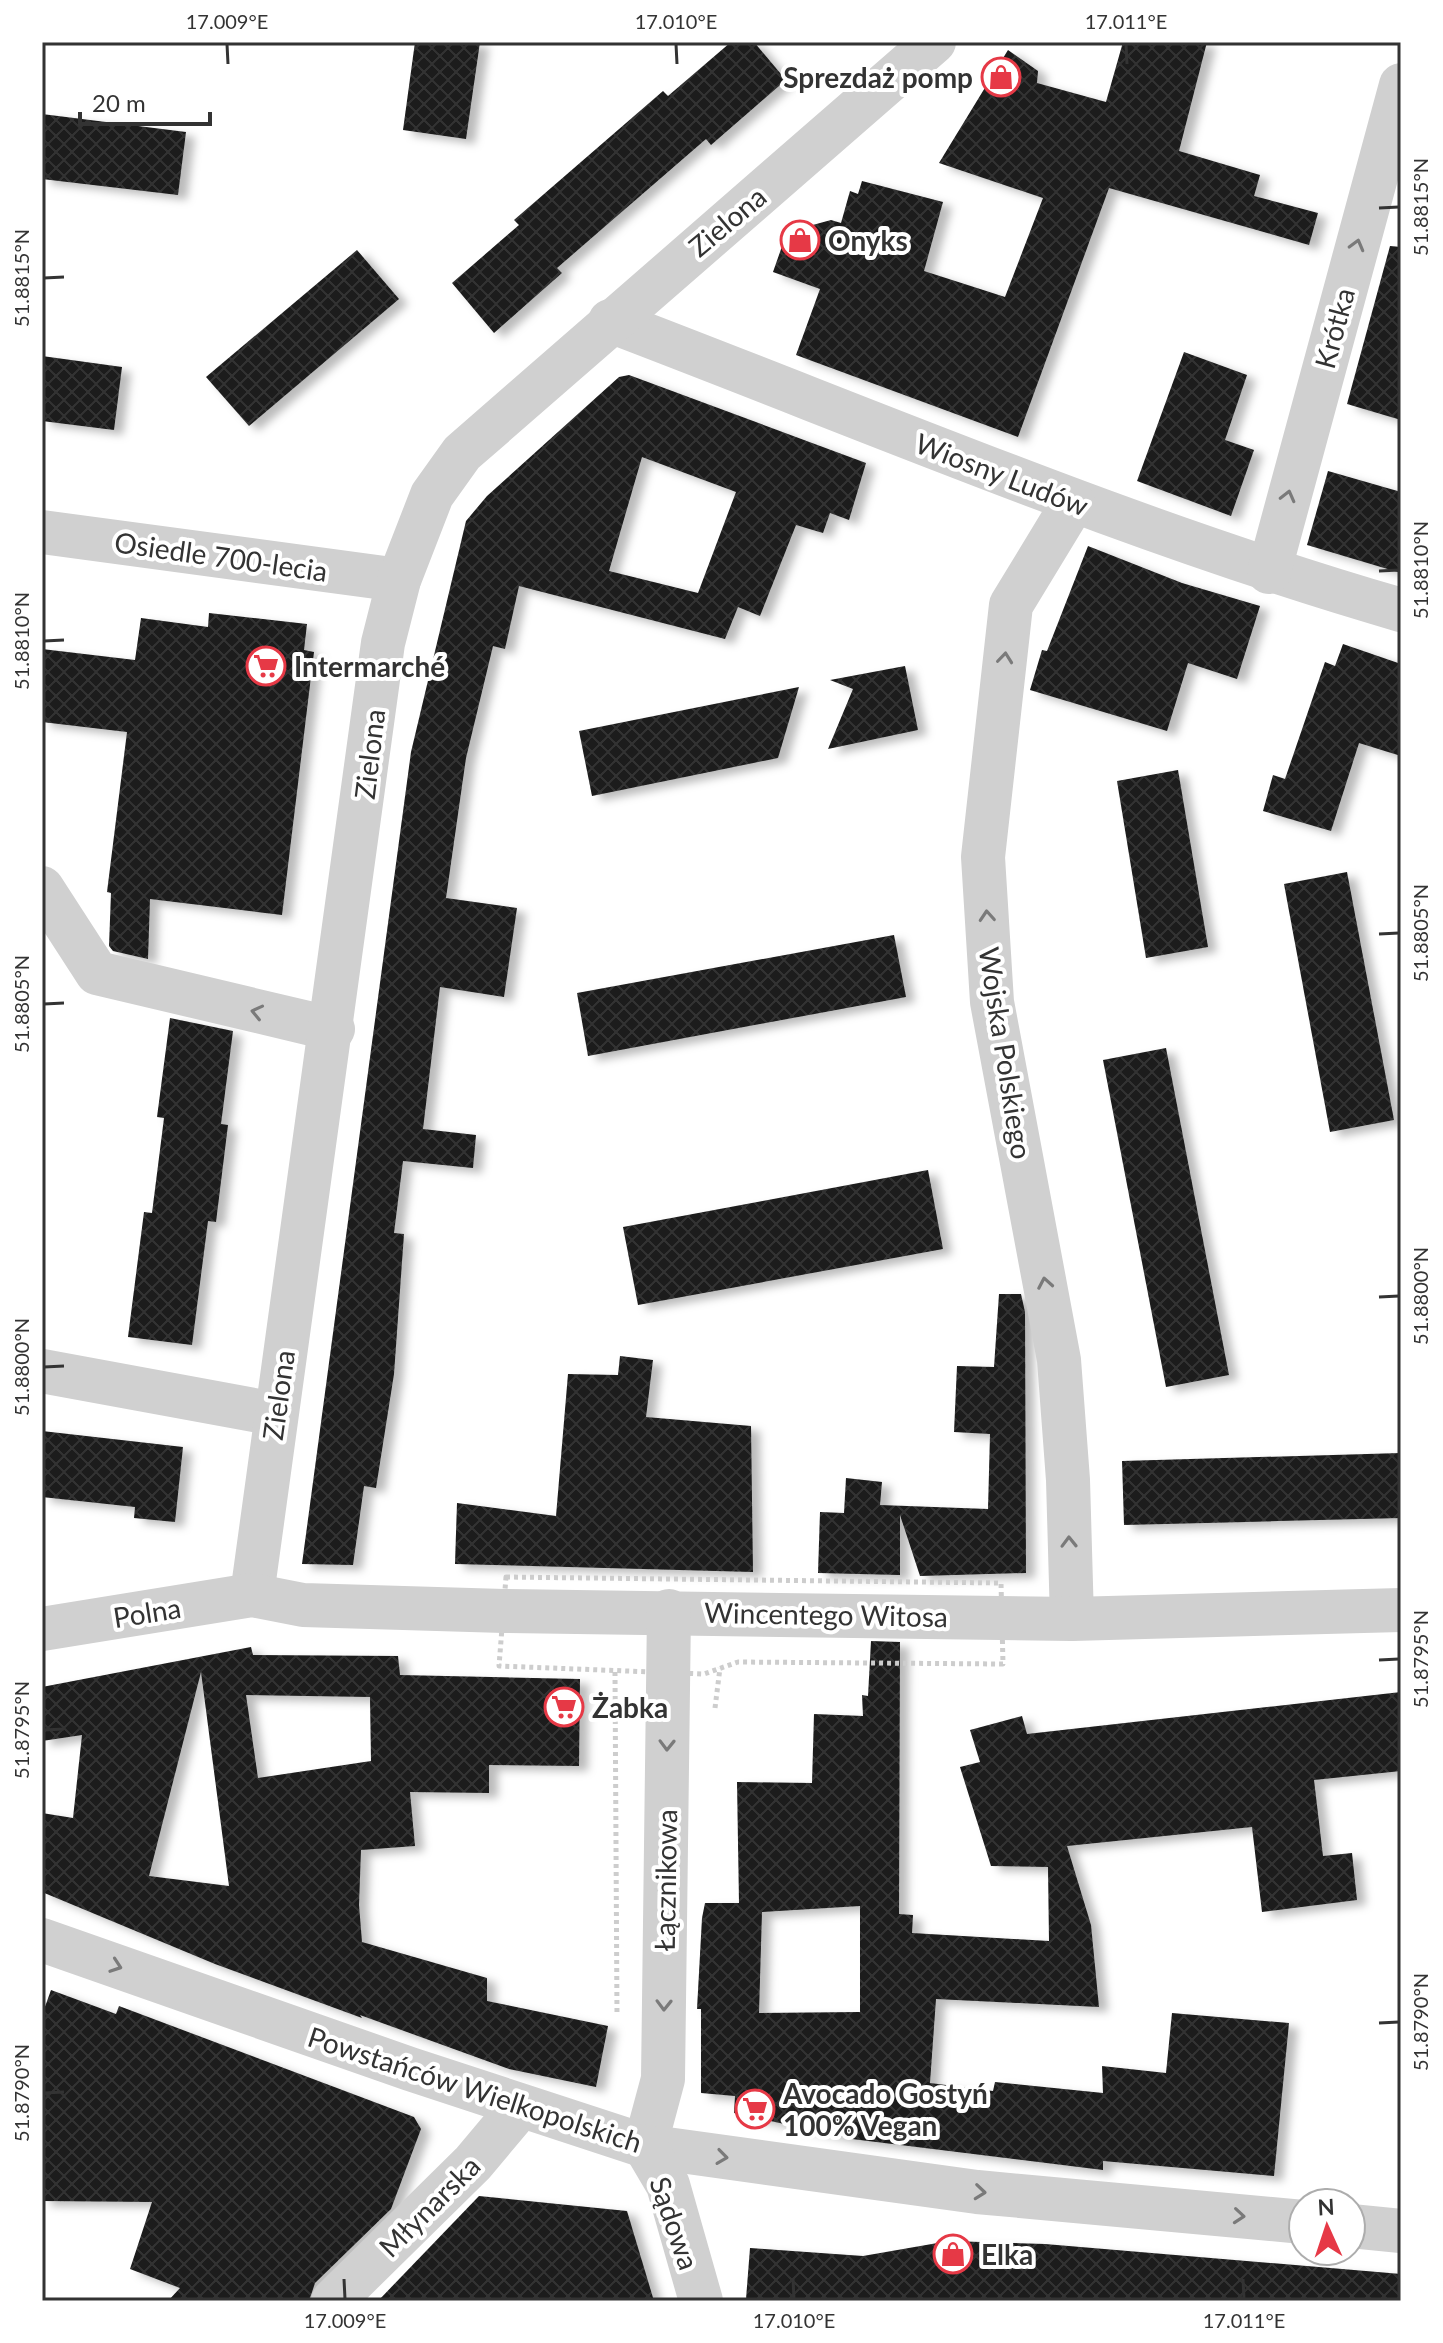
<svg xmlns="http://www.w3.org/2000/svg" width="1443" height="2343" font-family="Lato,sans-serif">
<defs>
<pattern id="building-cross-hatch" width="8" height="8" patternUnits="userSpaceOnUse" patternTransform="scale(2)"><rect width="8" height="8" fill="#1a1a1a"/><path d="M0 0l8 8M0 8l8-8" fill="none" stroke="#333"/></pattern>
<filter id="shadow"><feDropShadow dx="9" dy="5" stdDeviation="4" flood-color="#0004"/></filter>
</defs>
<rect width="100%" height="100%" fill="#fff"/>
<g fill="url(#building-cross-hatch)" fill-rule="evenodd" filter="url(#shadow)">
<path d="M415 42H480L466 139 403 130Z"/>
<path d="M731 42H754L786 80 711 145 706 139 557 268 562 273 494 333 452 283 519 225 514 220 663 91 668 96Z"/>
<path d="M1123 42H1207L1179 151 1260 175 1254 196 1318 213 1309 245 1109 188 1018 437 796 355 820 289 773 272 787 232 831 220 841 223 850 191 858 194 862 181 943 202 924 271 1005 297 1043 198 939 163 1008 50 1038 71 1037 83 1106 102Z"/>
<path d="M42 114 186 132 178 195 42 179Z"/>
<path d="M1390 246 1401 247V420L1347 404Z"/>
<path d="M357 250 399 299 249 426 206 377Z"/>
<path d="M1184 352 1247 375 1225 440 1254 450 1231 516 1137 481Z"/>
<path d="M42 356 122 367 114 430 42 421Z"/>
<path d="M629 375 866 463 849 520 830 513 823 533 796 525 760 616 738 607 725 639 519 586 505 649 493 646 466 758 446 898 517 908 504 997 440 987 423 1129 476 1135 473 1168 403 1161 394 1233 404 1234 394 1374 376 1488 364 1486 353 1565 302 1564 411 752 466 521 487 496 579 413 619 377ZM642 457 736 492 698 593 609 571Z"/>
<path d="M1328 471 1401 492V573L1307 545Z"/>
<path d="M1088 546 1182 583 1260 606 1237 679 1188 663 1167 731 1030 690 1042 650 1047 651Z"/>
<path d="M209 613 307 624 304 650 314 652 282 915 150 899 148 959 113 951 109 946 111 893 107 892 127 732 42 722V649L135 660 141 618 208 627Z"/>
<path d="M1343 644 1401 664V756L1359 743 1331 831 1263 811 1273 775 1285 779 1325 662 1335 666Z"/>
<path d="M905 666 918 730 828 749 853 689 830 680Z"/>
<path d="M799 687 778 758 592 796 579 731Z"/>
<path d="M1178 770 1208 947 1146 958 1117 781Z"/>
<path d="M1347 872 1394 1120 1330 1132 1284 884Z"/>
<path d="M894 935 906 997 588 1056 577 993Z"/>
<path d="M170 1018 233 1031 221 1124 228 1125 216 1222 208 1221 192 1345 128 1337 144 1212 152 1213 164 1118 157 1117Z"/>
<path d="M1166 1048 1229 1375 1166 1387 1103 1060Z"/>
<path d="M928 1170 943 1249 638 1305 623 1227Z"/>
<path d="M999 1294H1021L1025 1312 1026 1573 920 1576 900 1515V1575L818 1573 820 1512 844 1513 846 1478 882 1482 880 1505 988 1509 990 1434 954 1432 957 1366 994 1367Z"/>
<path d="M620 1356 653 1360 646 1417 751 1426 753 1572 455 1564 457 1503 556 1516 568 1374 618 1375Z"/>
<path d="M42 1431 183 1447 175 1522 134 1518 135 1507 42 1497Z"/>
<path d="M1401 1453V1518L1124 1525 1122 1461Z"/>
<path d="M871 1641 900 1642 899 1914 913 1915 912 1933 1049 1941 1048 1867 991 1866 960 1767 980 1762 970 1730 1022 1716 1027 1734 1401 1692V1771L1314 1780 1323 1856 1352 1853 1357 1900 1262 1912 1252 1827 1067 1846 1091 1925 1099 2007 936 1999 930 2083 993 2091 995 2082 1103 2093 1102 2066 1166 2073 1172 2013 1289 2023 1274 2176 1103 2161V2170L852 2139 734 2113 735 2096 701 2093V2009H697L702 1918 705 1903H739L737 1782 812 1783 814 1714 863 1716 862 1695 868 1696ZM860 1906V2012L759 2013 762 1912Z"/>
<path d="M251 1647 253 1655 398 1656 400 1675 580 1679 579 1766 489 1765V1793L410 1792 415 1846 361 1850 359 1905 362 1942 487 1978V2001L608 2026 596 2087 509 2069 360 2015 362 2018 215 1964 42 1892V1813L73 1818 82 1735 42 1741V1687ZM201 1672 229 1886 149 1876ZM246 1695 370 1697 371 1761 258 1778Z"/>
<path d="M51 1990 116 2014 119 2006 414 2117 421 2129 391 2209 315 2283 309 2301H168L180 2288 130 2269 152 2202 42 2201V2015Z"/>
<path d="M479 2196 627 2211 654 2301H378Z"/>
<path d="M949 2241 1045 2244 1401 2274V2301L746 2299 750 2248 863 2256Z"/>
</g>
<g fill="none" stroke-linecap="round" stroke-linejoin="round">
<g stroke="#cdcdcd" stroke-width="5" stroke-dasharray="4 4" stroke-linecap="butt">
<path d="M506 1577 1001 1583 1003 1664 738 1662 704 1674 499 1666Z"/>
<path d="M615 1672 617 2016"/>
<path d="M715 1708 720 1668"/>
</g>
<g stroke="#d0d0d0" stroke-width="44">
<path d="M610 321C873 421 1131 532 1401 610"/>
<path d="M42 532 399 580"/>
<path d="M1269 572 1401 85"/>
<path d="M42 888 97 973 333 1029"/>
<path d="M42 1371 275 1414"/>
<path d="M252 1595 383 643 399 580 432 495 462 453 934 42"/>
<path d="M1072 1619 1068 1480 1059 1360 992 1002 983 857 1011 605 1073 503"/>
<path d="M42 1629 252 1595 303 1605 504 1611 1072 1619 1401 1610"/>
<path d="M42 1940 410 2069 645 2146 977 2192 1303 2222"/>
<path d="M645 2146 663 2079 669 1611"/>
<path d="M645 2146 668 2185 701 2301"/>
<path d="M1351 2226 1401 2231"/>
<path d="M333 2301 473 2163 520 2107"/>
</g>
</g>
<defs><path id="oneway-chevron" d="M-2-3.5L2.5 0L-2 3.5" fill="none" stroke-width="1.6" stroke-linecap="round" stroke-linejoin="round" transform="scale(2)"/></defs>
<g stroke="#7a7a7a">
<use href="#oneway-chevron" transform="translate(1357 245) rotate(-75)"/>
<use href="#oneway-chevron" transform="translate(1288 496) rotate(-76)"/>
<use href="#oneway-chevron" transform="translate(1005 658) rotate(-84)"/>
<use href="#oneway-chevron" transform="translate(987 916) rotate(-94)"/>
<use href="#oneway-chevron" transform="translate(257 1012) rotate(-167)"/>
<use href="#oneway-chevron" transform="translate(1045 1283) rotate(-100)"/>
<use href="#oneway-chevron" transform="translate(1069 1542) rotate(-91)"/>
<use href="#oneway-chevron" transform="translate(667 1745) rotate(91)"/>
<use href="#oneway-chevron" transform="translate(116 1966) rotate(19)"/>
<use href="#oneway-chevron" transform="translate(664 2005) rotate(91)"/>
<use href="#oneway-chevron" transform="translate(722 2157) rotate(8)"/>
<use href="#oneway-chevron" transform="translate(980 2192) rotate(6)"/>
<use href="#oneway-chevron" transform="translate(1239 2216) rotate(5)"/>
</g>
<path fill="none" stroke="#333" stroke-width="3" d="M227 44 228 64M676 44 677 64M1126 44 1127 64M1379 208 1399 207M44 278 64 277M1379 571 1399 570M44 641 64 640M1379 934 1399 933M44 1004 64 1003M1379 1297 1399 1296M44 1367 64 1366M1379 1660 1399 1659M44 1730 64 1729M1379 2023 1399 2022M44 2093 64 2092M344 2279 345 2299M793 2279 794 2299M1243 2279 1244 2299"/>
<defs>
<g id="shop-ring" transform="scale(2)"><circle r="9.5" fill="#fff" stroke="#e63946" stroke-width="1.5"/><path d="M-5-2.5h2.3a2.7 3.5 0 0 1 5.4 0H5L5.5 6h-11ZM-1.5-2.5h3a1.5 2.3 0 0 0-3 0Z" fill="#e63946"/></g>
<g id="supermarket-ring" transform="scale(2)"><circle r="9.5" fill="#fff" stroke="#e63946" stroke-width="1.5"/><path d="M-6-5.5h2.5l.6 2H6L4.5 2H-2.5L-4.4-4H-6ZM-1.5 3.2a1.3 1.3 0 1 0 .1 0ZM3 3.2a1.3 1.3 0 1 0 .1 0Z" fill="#e63946"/></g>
</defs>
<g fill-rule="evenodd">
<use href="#shop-ring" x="1001" y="77"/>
<use href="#shop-ring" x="800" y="240"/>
<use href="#supermarket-ring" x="266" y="666"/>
<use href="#supermarket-ring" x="564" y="1707"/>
<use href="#supermarket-ring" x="755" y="2109"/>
<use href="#shop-ring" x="953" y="2254"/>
</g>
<g text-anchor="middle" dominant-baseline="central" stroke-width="8" stroke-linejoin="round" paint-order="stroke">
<g font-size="28" font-weight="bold" fill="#333" stroke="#fff" text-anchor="start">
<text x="973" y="77" text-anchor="end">Sprezdaż pomp</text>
<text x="828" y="240">Onyks</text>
<text x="294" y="666">Intermarché</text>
<text x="592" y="1707">Żabka</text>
<text x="783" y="2093">Avocado Gostyń<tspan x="783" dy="32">100% Vegan</tspan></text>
<text x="981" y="2254">Elka</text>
</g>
<g font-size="28" fill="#333" stroke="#fff">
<text transform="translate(727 221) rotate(-40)">Zielona</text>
<text transform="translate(1334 328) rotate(-75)">Krótka</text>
<text transform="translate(1002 474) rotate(21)">Wiosny Ludów</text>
<text transform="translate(221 556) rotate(8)">Osiedle 700-lecia</text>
<text transform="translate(369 754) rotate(-83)">Zielona</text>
<text transform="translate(1006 1053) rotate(81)">Wojska Polskiego</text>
<text transform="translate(278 1395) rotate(-82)">Zielona</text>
<text transform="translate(147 1612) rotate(-9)">Polna</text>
<text transform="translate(826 1614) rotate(1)">Wincentego Witosa</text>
<text transform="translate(665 1880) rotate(-89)">Łącznikowa</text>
<text transform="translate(475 2089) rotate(18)">Powstańców Wielkopolskich</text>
<text transform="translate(429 2206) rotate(-45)">Młynarska</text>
<text transform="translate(675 2223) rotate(71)">Sądowa</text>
</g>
</g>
<rect width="1443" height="2343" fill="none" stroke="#ffffff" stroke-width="88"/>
<g transform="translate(1327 2227) rotate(357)"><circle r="38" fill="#ffffff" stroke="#adadad" stroke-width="2"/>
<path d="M0-6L14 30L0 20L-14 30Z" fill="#e63946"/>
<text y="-12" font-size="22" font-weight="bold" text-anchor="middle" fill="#333333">N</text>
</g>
<path d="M80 112v12h130v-12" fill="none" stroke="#333333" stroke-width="4"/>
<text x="92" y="112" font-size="24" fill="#333333" stroke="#ffffff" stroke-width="6" paint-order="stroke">20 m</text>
<rect x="44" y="44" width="1355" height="2255" fill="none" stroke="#333" stroke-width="3"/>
<g font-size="20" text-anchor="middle" fill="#333">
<text x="227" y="29">17.009°E</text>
<text x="676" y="29">17.010°E</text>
<text x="1126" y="29">17.011°E</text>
<text transform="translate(1421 207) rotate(-90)" y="7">51.8815°N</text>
<text transform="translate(22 278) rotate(-90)" y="7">51.8815°N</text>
<text transform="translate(1421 570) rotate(-90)" y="7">51.8810°N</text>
<text transform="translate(22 641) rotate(-90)" y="7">51.8810°N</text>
<text transform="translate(1421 933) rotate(-90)" y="7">51.8805°N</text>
<text transform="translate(22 1004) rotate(-90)" y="7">51.8805°N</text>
<text transform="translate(1421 1296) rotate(-90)" y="7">51.8800°N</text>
<text transform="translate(22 1367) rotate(-90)" y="7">51.8800°N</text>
<text transform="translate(1421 1659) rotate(-90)" y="7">51.8795°N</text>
<text transform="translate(22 1730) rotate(-90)" y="7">51.8795°N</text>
<text transform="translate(1421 2022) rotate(-90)" y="7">51.8790°N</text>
<text transform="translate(22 2093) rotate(-90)" y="7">51.8790°N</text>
<text x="345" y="2328">17.009°E</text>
<text x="794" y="2328">17.010°E</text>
<text x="1244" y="2328">17.011°E</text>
</g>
</svg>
